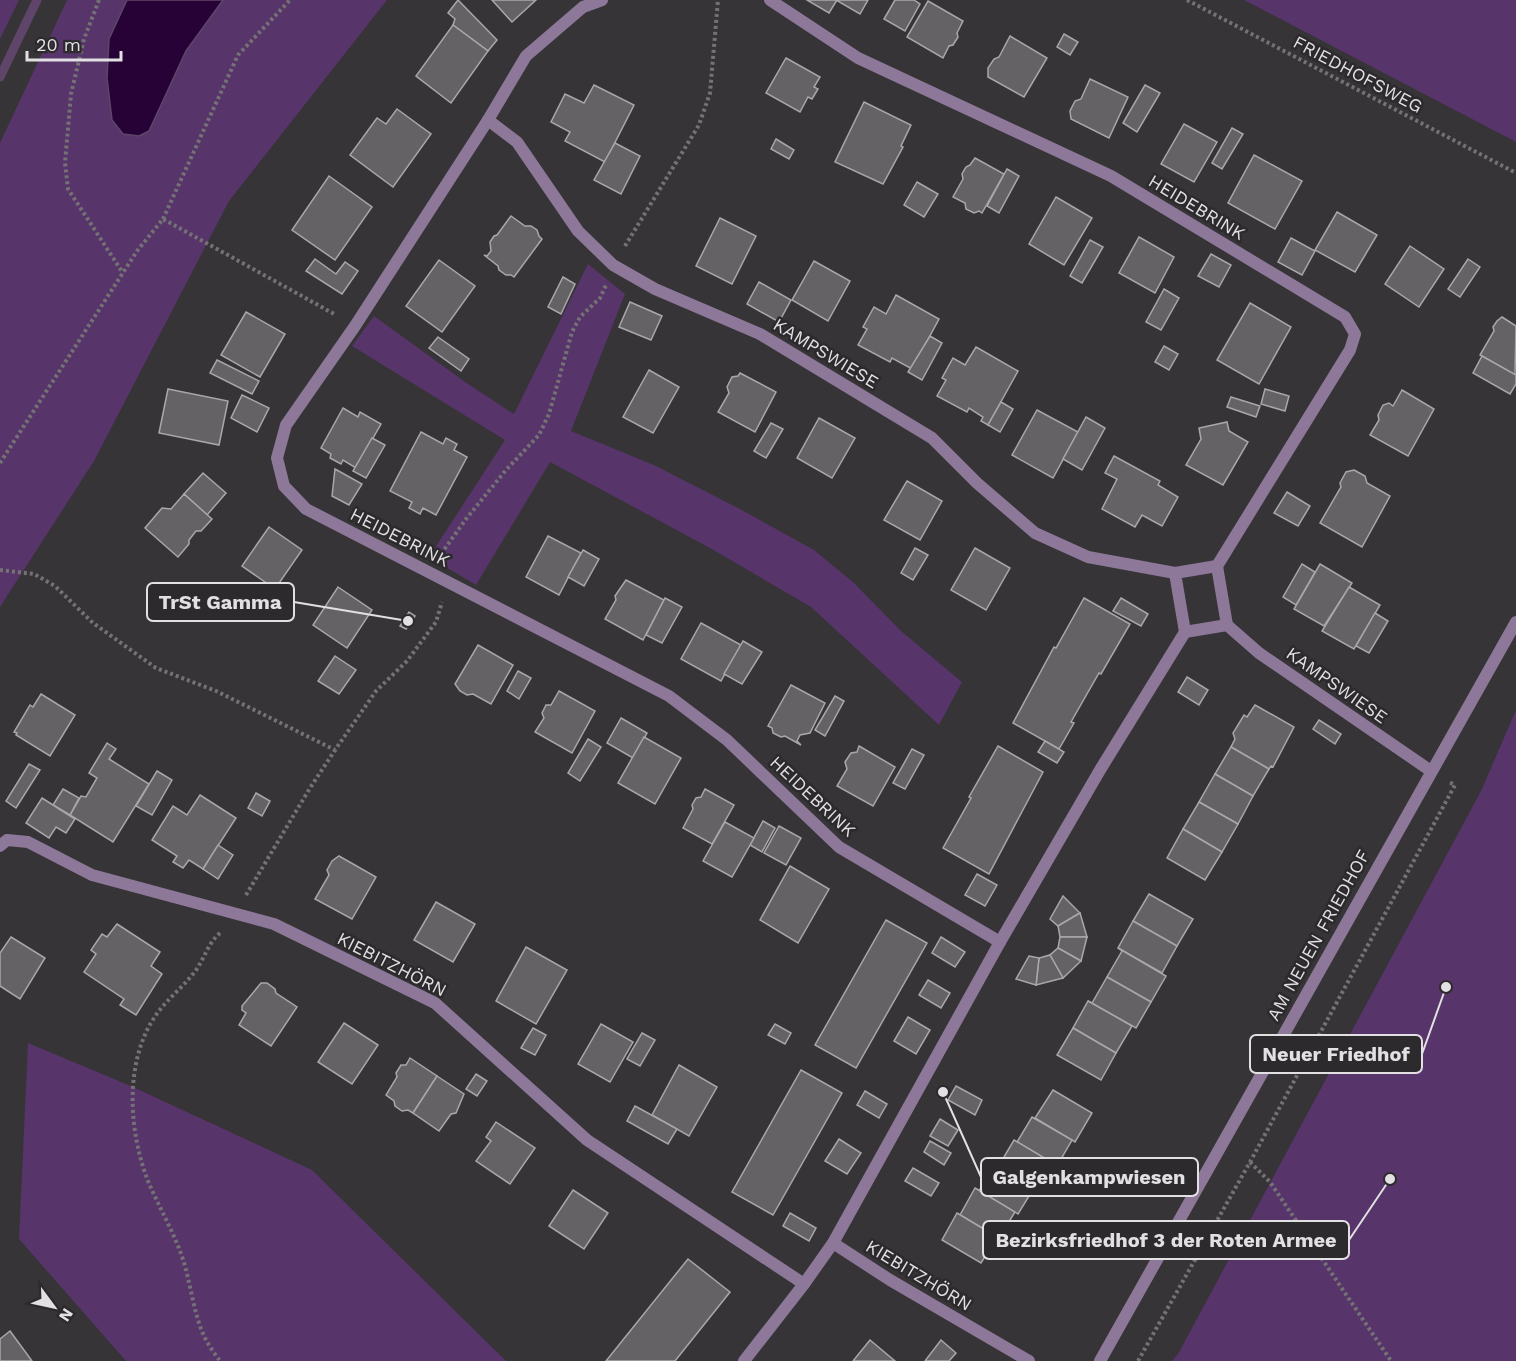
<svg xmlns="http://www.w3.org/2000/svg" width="1516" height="1361" font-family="'Work Sans',sans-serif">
<rect width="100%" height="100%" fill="#363437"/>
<g fill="#573469">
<path d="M0 0H19L0 39Z"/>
<path d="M67 0H127L109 39 107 78 112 120 149 131 186 51 223 0H387L229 201 94 461 0 607V143Z"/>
<path d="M1244 0H1516V142Z"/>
<path d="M588 264 625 294 571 431 656 466 738 508 814 550 854 583 901 631 962 682 939 725 811 607 710 548 550 462 476 585 429 557 505 440 352 346 374 316 468 384 514 414Z"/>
<path d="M1516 710V1361H1172L1178 1354 1481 791Z"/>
<path d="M28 1043 133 1087 312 1170 506 1361H126L19 1239Z"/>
</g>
<path fill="#270236" stroke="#5f456a" stroke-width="1.5" d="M127 0H223L186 51 149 131 139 136 123 134 112 120 107 78 109 39Z"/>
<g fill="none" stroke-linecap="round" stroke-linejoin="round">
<path stroke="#5f456a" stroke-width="9" d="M0 77 37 0"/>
</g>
<g fill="#656266" stroke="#aaa7ab" stroke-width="1.5">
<path d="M458 0 497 40 488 51 453 25 455 19 448 13Z"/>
<path d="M492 0H536L512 22Z"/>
<path d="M807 0H837L829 13Z"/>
<path d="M836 0H868L860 14Z"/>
<path d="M895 0H914L920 4 905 31 884 19Z"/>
<path d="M928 1 963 21 957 33 958 37 953 45 949 46 943 58 907 37Z"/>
<path d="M453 25 488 51 451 103 416 76Z"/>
<path d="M1064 34 1078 42 1070 55 1057 47Z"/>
<path d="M1010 36 1047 58 1024 97 988 77V68L994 59 999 57Z"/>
<path d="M786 58 820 77 814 87 818 89 812 99 808 97 800 112 766 93Z"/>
<path d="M1090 79 1128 97 1109 138 1071 119 1070 111 1075 101 1081 99Z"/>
<path d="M594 85 634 105 605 162 565 141 570 132 551 122 565 94 584 103Z"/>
<path d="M1145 85 1160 93 1137 132 1123 123Z"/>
<path d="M864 102 911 125 901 146 903 147 883 184 835 162Z"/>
<path d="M397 109 431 134 393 187 350 155 377 118 386 124Z"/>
<path d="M1184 124 1217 142 1194 182 1161 164Z"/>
<path d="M1232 128 1243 134 1222 169 1212 163Z"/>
<path d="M776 139 794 150 789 159 771 149Z"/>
<path d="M615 143 640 156 621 194 594 180Z"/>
<path d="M1254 155 1302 181 1275 229 1228 203Z"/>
<path d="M975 158 1004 174 982 213 979 211 974 213 966 209 965 203 953 197 963 179 962 174 966 167 970 165Z"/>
<path d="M1007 169 1019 176 999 213 987 206Z"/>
<path d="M329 176 372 207 335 260 292 230Z"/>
<path d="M917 182 938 194 924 217 904 205Z"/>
<path d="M1056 197 1092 218 1064 265 1029 244Z"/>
<path d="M1337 212 1377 235 1355 272 1315 250Z"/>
<path d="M511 216 525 226H531L537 230 539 236 542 239 514 277 511 275H506L499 270 498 266 484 255 487 256 491 251 490 242 494 236 497 235Z"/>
<path d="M720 218 756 236 732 284 696 266Z"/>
<path d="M1139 237 1174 257 1155 293 1119 273Z"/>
<path d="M1291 238 1315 251 1302 275 1278 262Z"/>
<path d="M1090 240 1103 247 1082 283 1070 276Z"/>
<path d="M1410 246 1444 269 1419 307 1385 284Z"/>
<path d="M1211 254 1231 265 1219 287 1198 276Z"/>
<path d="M315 259 336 274 345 262 358 271 342 294 306 271Z"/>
<path d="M1468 259 1480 267 1460 297 1448 289Z"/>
<path d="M439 260 475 286 442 332 406 306Z"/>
<path d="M814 261 850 281 828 321 792 300Z"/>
<path d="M563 277 575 284 561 314 548 307Z"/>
<path d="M759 282 791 300 779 322 747 304Z"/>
<path d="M1164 289 1179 298 1161 330 1146 322Z"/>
<path d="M896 295 939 319 912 369 892 358 890 362 858 345 867 329 863 327 874 307 886 314Z"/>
<path d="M630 302 662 316 651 340 619 327Z"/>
<path d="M1250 303 1291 327 1259 384 1217 360Z"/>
<path d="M246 312 285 334 260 377 221 355Z"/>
<path d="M1502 317 1516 326 1515 375 1480 355 1494 331 1493 327 1497 321Z"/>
<path d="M930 336 942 343 922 380 908 372Z"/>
<path d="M438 337 469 359 461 371 429 348Z"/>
<path d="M1164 346 1178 354 1169 370 1155 362Z"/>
<path d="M976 347 1018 371 988 425 981 421 983 417 969 408 967 412 937 396 946 380 942 378 953 358 965 365Z"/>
<path d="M1482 356 1516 375V384L1510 394 1473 373Z"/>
<path d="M217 360 259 381 252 394 210 373Z"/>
<path d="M649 370 679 387 653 433 623 417Z"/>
<path d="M740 373 776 392 755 432 718 412 729 393 727 387 732 377 738 376Z"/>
<path d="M168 389 228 401 219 445 159 433Z"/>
<path d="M1265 389 1289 396 1285 411 1261 404Z"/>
<path d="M1402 390 1434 409 1408 456 1370 435 1379 420 1378 415 1383 405 1389 403 1393 406Z"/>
<path d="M242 395 269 408 257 432 231 418Z"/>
<path d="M1231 397 1260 406 1256 417 1227 407Z"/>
<path d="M1001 402 1013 409 1000 432 988 425Z"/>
<path d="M343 408 358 417 360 412 381 424 356 468 343 460 341 464 330 458 331 454 321 448Z"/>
<path d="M1037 410 1078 432 1053 478 1012 455Z"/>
<path d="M1086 417 1105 428 1082 470 1063 459Z"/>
<path d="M819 418 855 438 832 478 797 458Z"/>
<path d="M1227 422 1229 431 1248 442 1223 485 1186 465 1201 439 1199 428Z"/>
<path d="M771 423 783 429 766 458 754 451Z"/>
<path d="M421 432 443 444 446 438 457 444 454 450 467 457 436 515 423 508 420 514 409 508 412 502 390 491Z"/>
<path d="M372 438 385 445 366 478 353 471Z"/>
<path d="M1114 456 1160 481 1158 485 1178 497 1162 526 1142 515 1135 527 1102 509 1117 479 1105 473Z"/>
<path d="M335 469 362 484 349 505 332 496Z"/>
<path d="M1354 470 1365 476 1367 483 1390 496 1362 547 1320 523 1341 487 1340 483 1346 472Z"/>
<path d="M203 473 226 493 207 515 184 494Z"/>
<path d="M907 481 942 501 920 540 884 520Z"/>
<path d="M1287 492 1310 506 1298 526 1274 513Z"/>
<path d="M184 494 212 519 201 531H196L189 540V544L178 557 145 528 162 508 171 509Z"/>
<path d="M269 527 302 550 275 589 242 566Z"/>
<path d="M548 536 581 553 559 595 526 577Z"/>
<path d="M915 548 928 555 913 580 901 573Z"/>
<path d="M975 548 1010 568 986 610 951 590Z"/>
<path d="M583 550 599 559 584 586 568 577Z"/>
<path d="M1302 564 1315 572 1296 605 1283 597Z"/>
<path d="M1320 564 1352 583 1324 626 1294 609Z"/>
<path d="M626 580 664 600 643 640 605 619 616 600 615 596Z"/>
<path d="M338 587 372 610 347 648 313 625Z"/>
<path d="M1349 587 1380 605 1354 649 1322 631Z"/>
<path d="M665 598 682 607 662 643 646 635Z"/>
<path d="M1084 598 1130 624 1101 674 1099 673 1071 722 1074 723 1059 749 1013 723 1054 647 1056 648Z"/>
<path d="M1121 598 1148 614 1141 626 1113 611Z"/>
<path d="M409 612 415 616 406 629 400 626Z"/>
<path d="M1375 613 1388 621 1369 653 1356 646Z"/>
<path d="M701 623 741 645 721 681 681 659Z"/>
<path d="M743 641 762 652 742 684 724 674Z"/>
<path d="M478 645 513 665 491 704 473 694 467 695 460 691 455 684Z"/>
<path d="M335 656 356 670 339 694 318 681Z"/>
<path d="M518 671 531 678 519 699 507 691Z"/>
<path d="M1187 677 1208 690 1199 705 1178 692Z"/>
<path d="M791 685 825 703 810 733 800 735 797 741 801 745 785 736 781 737 773 733 772 728 768 726Z"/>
<path d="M559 691 595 711 572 753 535 732 544 718 542 713 546 705H551Z"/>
<path d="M41 694 75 715 50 756 16 735 17 733 14 732 30 705 33 707Z"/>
<path d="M835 696 844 701 825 736 815 730Z"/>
<path d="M1255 705 1294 727 1273 767 1271 766 1269 769 1231 747 1235 739 1233 733 1244 715 1247 717Z"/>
<path d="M621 718 647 733 633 758 607 743Z"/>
<path d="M1319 720 1341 734 1335 744 1313 729Z"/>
<path d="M644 737 681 758 655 804 618 783Z"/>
<path d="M588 739 601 747 580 781 568 773Z"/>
<path d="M1045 741 1064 752 1057 763 1038 752Z"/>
<path d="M107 743 116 749 109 759 149 784 113 842 70 815 81 796 86 797 97 778 89 773Z"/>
<path d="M859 746 895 767 873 806 837 786 847 769 845 762 851 753 857 752Z"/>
<path d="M998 746 1043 772 989 874 943 848 971 798 969 797Z"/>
<path d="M1231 747 1269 769 1253 796 1215 774Z"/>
<path d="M912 749 924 755 905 789 893 783Z"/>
<path d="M29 764 40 770 16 808 6 801Z"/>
<path d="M157 771 172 780 152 815 136 806Z"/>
<path d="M1215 774 1253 796 1238 824 1199 802Z"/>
<path d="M63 789 79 798 70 815 53 805Z"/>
<path d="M705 789 734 805 712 844 683 828 693 809 692 805 696 798 701 797Z"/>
<path d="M256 793 270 801 262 816 248 808Z"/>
<path d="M200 795 236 818 203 869 189 860 183 868 173 862 177 856 152 840 173 806 187 815Z"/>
<path d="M42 798 75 819 66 833 56 827 49 838 26 823Z"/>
<path d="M1199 802 1238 824 1222 852 1183 829Z"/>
<path d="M763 821 775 828 762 852 750 845Z"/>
<path d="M725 822 754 838 732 877 703 861Z"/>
<path d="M779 826 801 838 786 865 764 853Z"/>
<path d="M1183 829 1222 852 1205 880 1167 858Z"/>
<path d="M218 845 233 855 218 879 203 869Z"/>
<path d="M339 856 376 877 352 919 315 899 329 875 327 870 332 861Z"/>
<path d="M790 866 829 889 798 943 760 920Z"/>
<path d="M977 874 997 885 985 906 965 895Z"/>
<path d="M1149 894 1193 919 1177 946 1133 921Z"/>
<path d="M1063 896 1080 913 1058 926 1050 919Z"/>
<path d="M436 902 475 924 453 962 414 940Z"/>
<path d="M1080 913 1087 937H1060L1058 926Z"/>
<path d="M886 920 927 943 856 1068 815 1045Z"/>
<path d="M1133 921 1177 946 1162 973 1118 948Z"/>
<path d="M117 924 160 952 151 966 162 974 136 1015 120 1005 124 999 84 972 96 954 91 950 102 934 107 937Z"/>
<path d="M11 937 45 958 20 999 0 986V953Z"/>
<path d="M941 937 965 952 955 967 932 953Z"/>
<path d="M1060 937H1087L1081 961 1058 948Z"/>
<path d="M526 947 567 970 536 1024 496 1001Z"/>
<path d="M1058 948 1081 961 1063 978 1050 955Z"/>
<path d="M1118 948 1166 976 1151 1002 1107 977 1122 951Z"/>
<path d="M1050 955 1063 978 1036 985 1039 958Z"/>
<path d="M1029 956 1039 958 1036 985 1016 979Z"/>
<path d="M1107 977 1151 1002 1136 1028 1088 1001 1092 1003Z"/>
<path d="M928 980 950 993 941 1008 919 995Z"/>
<path d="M261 983H267L275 989 276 993 297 1007 271 1046 239 1025 246 1013 242 1010V1006Z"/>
<path d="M1088 1001 1132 1026 1116 1053 1073 1028Z"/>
<path d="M908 1017 930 1030 916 1054 894 1041Z"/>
<path d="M344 1023 378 1045 352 1084 318 1062Z"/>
<path d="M601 1024 633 1042 610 1082 578 1064Z"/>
<path d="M775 1024 791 1033 785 1044 768 1035Z"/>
<path d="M533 1028 546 1035 535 1055 521 1048Z"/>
<path d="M1073 1028 1116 1053 1101 1080 1057 1055Z"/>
<path d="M642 1033 655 1040 640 1066 627 1059Z"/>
<path d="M410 1058 437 1076 413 1113 408 1110 402 1111 395 1106 394 1101 386 1095 397 1077 396 1073 401 1065H406Z"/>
<path d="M679 1065 717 1087 689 1136 652 1115Z"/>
<path d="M801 1070 842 1093 773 1215 732 1192Z"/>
<path d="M476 1074 487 1081 477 1096 466 1089Z"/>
<path d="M437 1076 464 1094 456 1113 451 1114 439 1131 413 1113Z"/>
<path d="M956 1086 982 1100 975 1115 948 1100Z"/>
<path d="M1053 1090 1092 1113 1075 1142 1035 1118Z"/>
<path d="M865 1091 887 1104 879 1118 857 1105Z"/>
<path d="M635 1106 677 1129 668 1144 627 1121Z"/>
<path d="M1032 1117 1072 1140 1057 1166 1017 1142Z"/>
<path d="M940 1119 958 1130 948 1146 930 1136Z"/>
<path d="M496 1122 535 1148 510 1184 476 1161 491 1141 486 1137Z"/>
<path d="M839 1139 861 1153 847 1174 825 1161Z"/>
<path d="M1014 1140 1053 1163 1037 1190 998 1167Z"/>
<path d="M930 1141 951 1153 944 1165 924 1152Z"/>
<path d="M994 1165 1034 1188 1018 1214 979 1191Z"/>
<path d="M913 1168 939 1183 931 1196 905 1181Z"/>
<path d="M975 1188 1015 1212 999 1238 960 1215Z"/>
<path d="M573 1190 608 1213 584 1249 549 1226Z"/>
<path d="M790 1213 816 1228 809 1241 783 1226Z"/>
<path d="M957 1213 997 1237 981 1263 942 1240Z"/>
<path d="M688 1259 730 1292 675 1361H606Z"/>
<path d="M10 1331 32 1361H0V1339Z"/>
<path d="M870 1340 895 1361H853Z"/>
<path d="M941 1340 956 1353 949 1361H925Z"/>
</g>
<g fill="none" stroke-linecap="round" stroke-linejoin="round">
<g stroke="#747275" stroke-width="4" stroke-dasharray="3 3" stroke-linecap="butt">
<path d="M99 0 84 39 71 94 65 163 68 189 123 273"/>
<path d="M1187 0 1516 173"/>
<path d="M163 219 238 55 290 0"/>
<path d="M625 246 699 125 710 93 718 0"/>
<path d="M0 463 137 251 163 219 336 315"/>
<path d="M441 554 466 519 506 470 539 435 549 414 572 332 580 317 600 298 606 285"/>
<path d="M0 570 34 574 55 586 93 623 156 668 216 691 335 750 376 691 407 661 436 622 442 602"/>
<path d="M246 895 310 788 335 750"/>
<path d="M220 933C207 944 204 961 193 974 181 989 164 1002 154 1018 124 1064 129 1132 148 1181 158 1205 171 1227 180 1251 191 1279 192 1311 205 1338 209 1346 215 1354 220 1361"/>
<path d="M1250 1162 1270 1182 1391 1361"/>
<path d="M1138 1361 1250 1162 1455 785 1449 782"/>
</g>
<g stroke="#8d7899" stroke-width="12">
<path d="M602 0 583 7 526 56 488 120 355 326 286 425 277 458 284 486 306 509 669 696 727 740 839 847 1000 942"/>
<path d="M770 0 858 58 1111 176 1345 317 1355 334 1350 350 1217 566 1227 625"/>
<path d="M488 120 517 142 578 231 613 265 655 289 760 334 932 438 977 483 1035 533 1088 557 1175 573"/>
<path d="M1227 625 1259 653 1431 771"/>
<path d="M1185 632 1227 625"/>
<path d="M0 846 7 840 28 842 92 875 274 924 435 1003 587 1140 804 1284"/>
<path d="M833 1243 890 1280 1029 1361"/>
<path d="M744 1361 804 1284 833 1243 1000 942 1100 770 1185 632 1175 573 1217 566"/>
<path d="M1100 1361 1516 622"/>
</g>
</g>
<g text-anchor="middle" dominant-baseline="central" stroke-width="5" stroke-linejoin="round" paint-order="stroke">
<g font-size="18" fill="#e2e0e3" stroke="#2c2a2d">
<text transform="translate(1358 74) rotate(28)">FRIEDHOFSWEG</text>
<text transform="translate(1197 207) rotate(31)">HEIDEBRINK</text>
<text transform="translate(826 353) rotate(31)">KAMPSWIESE</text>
<text transform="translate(400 537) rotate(27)">HEIDEBRINK</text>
<text transform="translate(1337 685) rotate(35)">KAMPSWIESE</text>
<text transform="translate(813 796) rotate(43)">HEIDEBRINK</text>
<text transform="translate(1318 935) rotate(-61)">AM NEUEN FRIEDHOF</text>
<text transform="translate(392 964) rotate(27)">KIEBITZHÖRN</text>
<text transform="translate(919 1275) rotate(31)">KIEBITZHÖRN</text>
</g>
</g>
<path fill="none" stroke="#e2e0e3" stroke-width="2" d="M408 621L294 602M1446 987L1422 1054M943 1092L981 1177M1390 1179L1349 1240"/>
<g fill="#e2e0e3" stroke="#2c2a2d" stroke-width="2">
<circle cx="408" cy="621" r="6"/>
<circle cx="1446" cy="987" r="6"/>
<circle cx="943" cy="1092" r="6"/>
<circle cx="1390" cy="1179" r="6"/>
</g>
<g fill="#2c2a2d" stroke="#e2e0e3" stroke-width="2">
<rect x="147" y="583" width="147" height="38" rx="6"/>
<rect x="1250" y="1035" width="172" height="38" rx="6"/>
<rect x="981" y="1158" width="217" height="38" rx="6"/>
<rect x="983" y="1221" width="366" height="38" rx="6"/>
</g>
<g font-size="20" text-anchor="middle" font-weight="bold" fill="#e2e0e3">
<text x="220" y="609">TrSt Gamma</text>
<text x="1336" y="1061">Neuer Friedhof</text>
<text x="1089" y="1184">Galgenkampwiesen</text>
<text x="1166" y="1247">Bezirksfriedhof 3 der Roten Armee</text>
</g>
<g transform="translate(54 1307) rotate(123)" stroke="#2c2a2d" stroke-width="4.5" paint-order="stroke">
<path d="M0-4.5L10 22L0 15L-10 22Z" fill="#e2e0e3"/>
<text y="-9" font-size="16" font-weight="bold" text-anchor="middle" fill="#e2e0e3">N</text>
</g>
<path d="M27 51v9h94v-9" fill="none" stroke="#e2e0e3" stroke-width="3"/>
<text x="36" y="51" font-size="18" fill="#e2e0e3" stroke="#2c2a2d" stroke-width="4.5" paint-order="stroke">20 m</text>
</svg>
